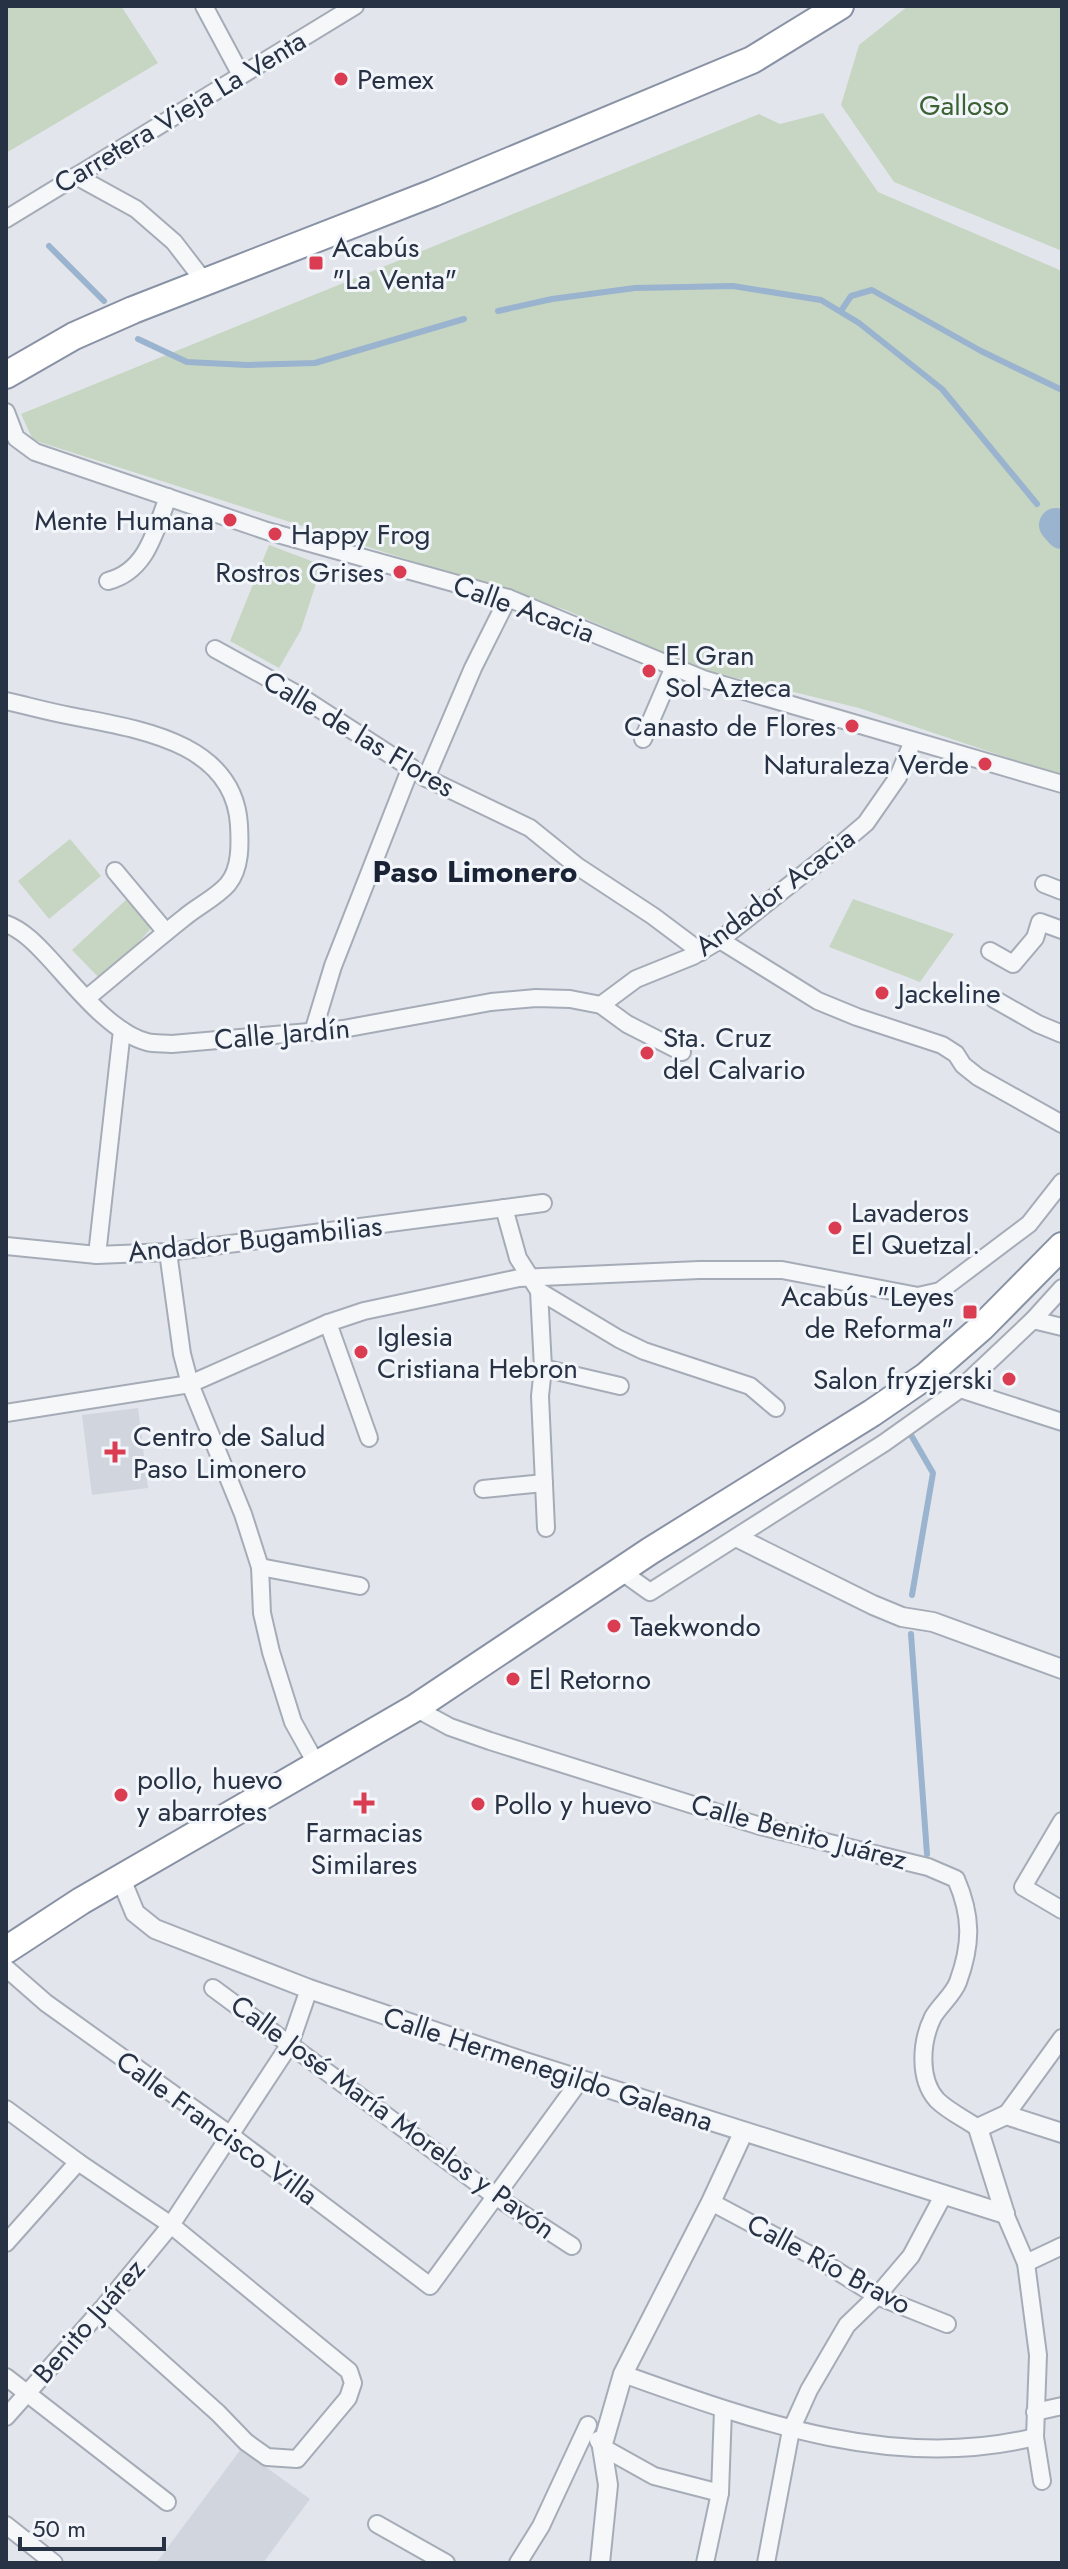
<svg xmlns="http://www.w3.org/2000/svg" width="1068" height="2569" font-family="Jost,sans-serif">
<rect width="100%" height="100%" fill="#e2e6ec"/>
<g fill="#d0d5de">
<path d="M138 1408 148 1488 92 1495 82 1415Z"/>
<path d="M241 2449 310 2499 263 2563H156Z"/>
</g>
<g fill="#c7d6c2">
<path d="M6 6H121L158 63 6 153Z"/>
<path d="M908 6H1062V251L894 182 841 105 859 45Z"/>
<path d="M823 113 878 192 1062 271V776L859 708 703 670 566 610 33 440 21 414 759 114 780 124Z"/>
<path d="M269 545 322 565 301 630 279 668 230 641Z"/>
<path d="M70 839 101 876 49 919 18 881Z"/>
<path d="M127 899 154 925 103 982 72 950Z"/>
<path d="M853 899 954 934 920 982 829 947Z"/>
</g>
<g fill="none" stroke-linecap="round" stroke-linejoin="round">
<g stroke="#9ab3ce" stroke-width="6">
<path d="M49 246 104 301"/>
<path d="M498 311 552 299 635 288 733 286 821 300 859 323 942 389 1037 504"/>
<path d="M841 311 851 296 872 290 981 351 1062 390"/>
<path d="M138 339 187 362 247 365 315 363 464 319"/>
<path d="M911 1435 933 1473 912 1595"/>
<path d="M911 1634 927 1854"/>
</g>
<path stroke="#9ab3ce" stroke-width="34" d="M1056 525 1062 532"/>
<g stroke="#a6acb7" stroke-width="20">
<g id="minor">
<path d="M204 6 241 75"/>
<path d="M76 176 136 209 174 242 204 281"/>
<path d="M6 219 355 6"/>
<path d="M6 412 16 438 35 452 267 531 508 598 703 679 1062 784"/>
<path d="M108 581C147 571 155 531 168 497"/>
<path d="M215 649 295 693 426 778 530 828 577 866 653 916 701 952"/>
<path d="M6 701C28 706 49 712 71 716 136 729 234 741 239 825 240 844 241 868 228 884 217 897 198 906 185 917 152 943 120 971 87 998"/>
<path d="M643 739 674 667"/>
<path d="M426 778 473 668 508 598"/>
<path d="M115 871 166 932"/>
<path d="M1044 884 1062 891"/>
<path d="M6 924C23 930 37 945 49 958 74 985 111 1033 147 1042 155 1044 164 1043 172 1044L343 1029 491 1002 536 998 570 999 601 1005 627 1024 682 1052"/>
<path d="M720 940 818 1001 857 1017 942 1045 956 1054 963 1065 978 1077 1062 1124"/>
<path d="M990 951 1013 964 1035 938 1040 922 1062 930"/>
<path d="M994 999 1038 1024 1062 1034"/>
<path d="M601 1005 636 979 693 956 720 940 839 846 866 823 898 777 913 741"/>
<path d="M313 1032 333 966 411 767"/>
<path d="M504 1208 518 1258 539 1291 543 1368 540 1396 546 1528"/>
<path d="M6 1246 97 1255 168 1252 543 1203"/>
<path d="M168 1252 182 1354 190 1384 243 1514 260 1567 262 1613 271 1652 293 1722 317 1765"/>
<path d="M97 1255 122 1030"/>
<path d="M539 1291 619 1339 644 1351 750 1386 776 1408"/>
<path d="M1033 1320 1062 1327"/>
<path d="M328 1323 369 1438"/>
<path d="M543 1368 620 1386"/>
<path d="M960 1389 1062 1422"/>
<path d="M6 1413 190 1384 328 1323 364 1311 519 1278 699 1270H782L918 1296 940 1291 1029 1224 1062 1182"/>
<path d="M483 1489 544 1483"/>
<path d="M260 1567 360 1586"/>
<path d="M622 1572 650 1592 884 1443 960 1389 1033 1320 1062 1288"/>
<path d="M415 1708 450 1727 490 1741 760 1826 928 1867 956 1879C972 1916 972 1944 958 1982 953 1995 940 2005 933 2017 921 2041 918 2079 937 2100 948 2111 965 2119 978 2128"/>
<path d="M1062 1821 1023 1887 1062 1910"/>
<path d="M6 1968 46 2003 229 2134 430 2286 581 2079"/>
<path d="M213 1988 495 2196 572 2246"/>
<path d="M6 2109 78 2162 171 2225 349 2371 353 2383 348 2398 297 2459 267 2457 246 2442 218 2413 102 2309"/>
<path d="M1006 2115 1062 2038"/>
<path d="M711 2202 818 2259 877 2296 947 2324"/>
<path d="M1005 2214 1026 2263 1038 2355 1035 2437 1042 2481"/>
<path d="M6 2243 78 2162"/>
<path d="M1026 2263 1062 2246"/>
<path d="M623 2374C755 2421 893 2472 1035 2437"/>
<path d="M6 2377 167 2502"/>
<path d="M1035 2412 1062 2406"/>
<path d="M6 2417 102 2309 171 2225 290 2044 309 1989"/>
<path d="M598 2440 602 2447 654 2476 720 2493"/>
<path d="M377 2524 446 2563"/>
<path d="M6 2525 54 2563"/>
<path d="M518 2563 541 2526 588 2425"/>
<path d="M705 2563 720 2493 723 2410"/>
<path d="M766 2563 791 2430 809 2390 847 2325 877 2296 911 2256 944 2194"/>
</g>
</g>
<g stroke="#a6acb7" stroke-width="22">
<g id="tertiary">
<path d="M738 1538 873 1605 902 1617 933 1622 1062 1669"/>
<path d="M121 1879 135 1913 155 1929 309 1989 525 2062 1005 2214"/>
<path d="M1005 2214 978 2128 1006 2115 1062 2133"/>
<path d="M600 2563 608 2485 602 2447 623 2374 711 2202 743 2133"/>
</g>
</g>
<g stroke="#8892a4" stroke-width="30">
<g id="trunk">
<path d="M6 375 74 336 133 310 433 193 752 60 840 6"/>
<path d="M6 1950 81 1901 415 1708 650 1551 872 1413 926 1376 981 1328 1062 1246"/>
</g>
</g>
<use href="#minor" stroke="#f5f7f9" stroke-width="16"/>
<use href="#tertiary" stroke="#f5f7f9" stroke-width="18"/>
<use href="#trunk" stroke="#fff" stroke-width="26"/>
</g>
<g fill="#da3d52" stroke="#f2f5f9" stroke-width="3">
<circle cx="341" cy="79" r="8"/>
<rect x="308" y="255" width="16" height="16" rx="4"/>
<circle cx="230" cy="520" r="8"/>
<circle cx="275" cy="534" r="8"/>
<circle cx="400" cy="572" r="8"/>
<circle cx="649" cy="671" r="8"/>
<circle cx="852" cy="726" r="8"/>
<circle cx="985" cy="764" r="8"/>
<circle cx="882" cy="993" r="8"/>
<circle cx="647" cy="1053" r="8"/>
<circle cx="835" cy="1228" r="8"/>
<rect x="962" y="1304" width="16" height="16" rx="4"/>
<circle cx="361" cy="1352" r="8"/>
<circle cx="1009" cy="1379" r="8"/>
<path d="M111 1440h8v8h8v8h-8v8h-8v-8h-8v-8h8z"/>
<circle cx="614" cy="1626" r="8"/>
<circle cx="513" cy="1679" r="8"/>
<circle cx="121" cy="1795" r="8"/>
<path d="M360 1791h8v8h8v8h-8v8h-8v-8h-8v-8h8z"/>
<circle cx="478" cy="1804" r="8"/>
</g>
<g text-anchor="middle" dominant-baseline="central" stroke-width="6" stroke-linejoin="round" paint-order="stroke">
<g font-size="28" fill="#283245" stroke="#f2f5f9" text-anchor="start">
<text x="357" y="79">Pemex</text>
<text x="332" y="247">Acabús<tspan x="332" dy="32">"La Venta"</tspan></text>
<text x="214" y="520" text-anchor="end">Mente Humana</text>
<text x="291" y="534">Happy Frog</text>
<text x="384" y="572" text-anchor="end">Rostros Grises</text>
<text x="665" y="655">El Gran<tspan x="665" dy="32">Sol Azteca</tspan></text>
<text x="836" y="726" text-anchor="end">Canasto de Flores</text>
<text x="969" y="764" text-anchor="end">Naturaleza Verde</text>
<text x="898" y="993">Jackeline</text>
<text x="663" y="1037">Sta. Cruz<tspan x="663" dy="32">del Calvario</tspan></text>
<text x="851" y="1212">Lavaderos<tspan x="851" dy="32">El Quetzal.</tspan></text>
<text x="954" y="1296" text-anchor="end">Acabús "Leyes<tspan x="954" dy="32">de Reforma"</tspan></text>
<text x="377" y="1336">Iglesia<tspan x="377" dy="32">Cristiana Hebron</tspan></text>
<text x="993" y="1379" text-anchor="end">Salon fryzjerski</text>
<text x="133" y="1436">Centro de Salud<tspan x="133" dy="32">Paso Limonero</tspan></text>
<text x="630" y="1626">Taekwondo</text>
<text x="529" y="1679">El Retorno</text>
<text x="137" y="1779">pollo, huevo<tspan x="137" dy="32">y abarrotes</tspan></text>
<text x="494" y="1804">Pollo y huevo</text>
<text x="364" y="1832" text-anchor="middle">Farmacias<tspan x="364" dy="32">Similares</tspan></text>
</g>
<g font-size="28" fill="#3c6234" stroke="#f2f5f9">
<text x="964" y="105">Galloso</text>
</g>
<g font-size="28" fill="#283245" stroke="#f2f5f9">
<text transform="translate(180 112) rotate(-31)">Carretera Vieja La Venta</text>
<text transform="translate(524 609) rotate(20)">Calle Acacia</text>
<text transform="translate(359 734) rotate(31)">Calle de las Flores</text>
<text transform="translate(775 892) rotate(-37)">Andador Acacia</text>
<text transform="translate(282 1034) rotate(-5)">Calle Jardín</text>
<text transform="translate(255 1239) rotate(-6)">Andador Bugambilias</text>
<text transform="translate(799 1832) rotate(15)">Calle Benito Juárez</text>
<text transform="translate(548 2069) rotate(18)">Calle Hermenegildo Galeana</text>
<text transform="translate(393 2117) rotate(36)">Calle José María Morelos y Pavón</text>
<text transform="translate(217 2128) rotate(36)">Calle Francisco Villa</text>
<text transform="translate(829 2264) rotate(28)">Calle Río Bravo</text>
<text transform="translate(89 2321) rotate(-49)">Benito Juárez</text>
</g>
<g font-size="30" font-weight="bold" fill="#1a2336" stroke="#f2f5f9">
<text x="475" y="871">Paso Limonero</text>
</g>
</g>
<rect width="1068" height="2569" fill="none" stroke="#283245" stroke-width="16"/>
<path d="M20 2537v12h144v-12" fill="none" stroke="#283245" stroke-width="4"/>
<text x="32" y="2537" font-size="24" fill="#283245" stroke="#f2f5f9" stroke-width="6" paint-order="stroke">50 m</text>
</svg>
